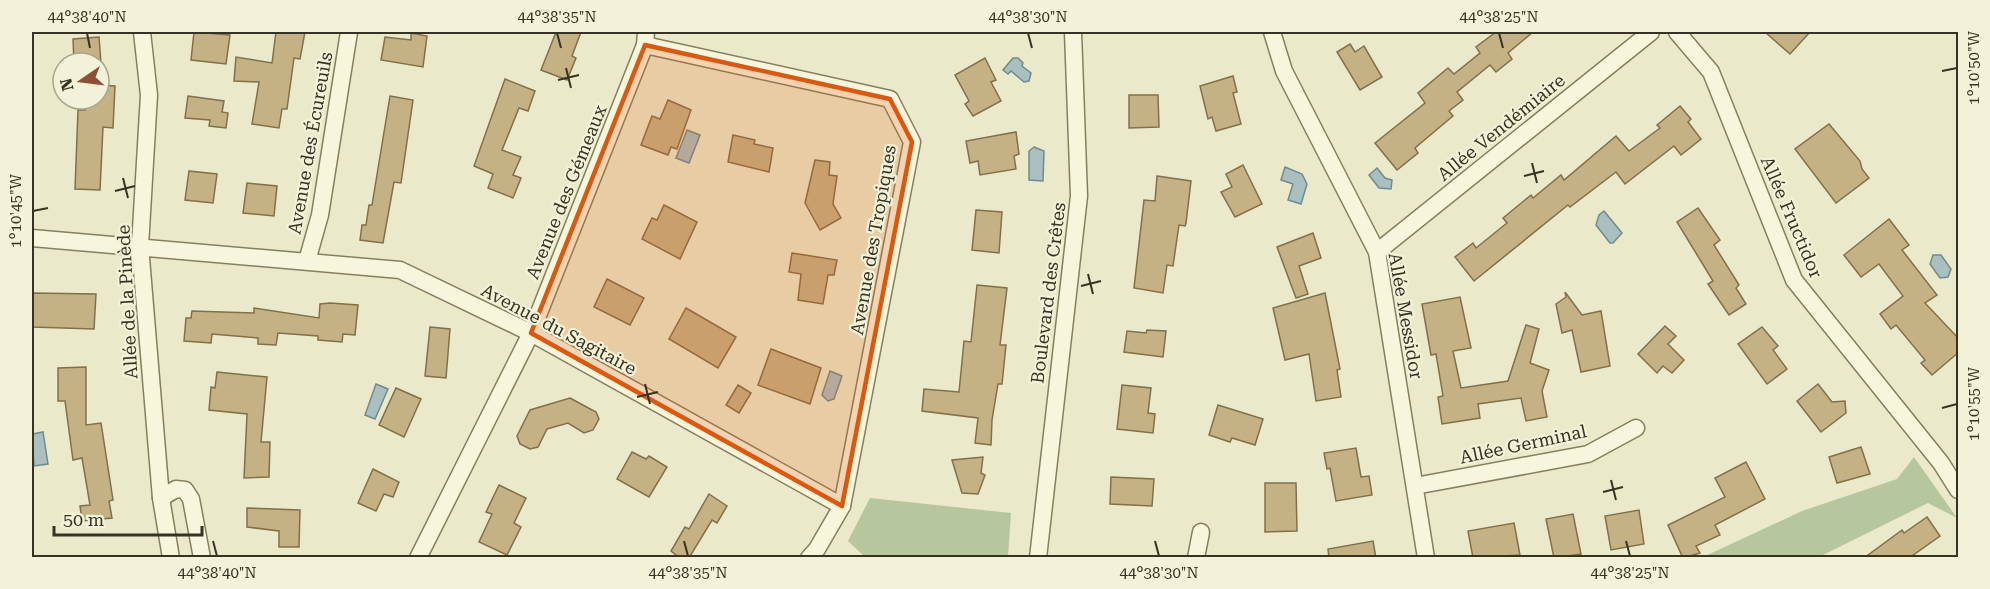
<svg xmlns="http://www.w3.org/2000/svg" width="1990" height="589" font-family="'Roboto Serif',serif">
<rect width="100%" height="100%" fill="#eaeaca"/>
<g fill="#b6c79e">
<path d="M1914 457 1957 518 1928 503 1819 557H1703L1802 511 1897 479Z"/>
<path d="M870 498 1011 513 1008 557H865L848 541Z"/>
</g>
<g fill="#aabfbf" stroke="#718b8d" stroke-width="1.5">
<path d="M1013 58H1018L1023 63 1022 66 1031 73 1029 81 1024 82 1011 71 1008 74 1003 70Z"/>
<path d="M687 130 700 135 689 163 676 158Z"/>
<path d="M1034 147 1044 151 1043 181 1029 180V151Z"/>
<path d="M1285 167 1302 174 1307 184 1301 204 1288 200 1293 184 1281 180Z"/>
<path d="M1377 168 1385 178 1392 180 1391 189 1379 188 1369 175Z"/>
<path d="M1604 211 1622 233 1613 243H1610L1596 225 1599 215Z"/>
<path d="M1933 255H1941L1951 269 1948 277 1940 278 1930 264Z"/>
<path d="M830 371 842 376 834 399 828 401 822 395Z"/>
<path d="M376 384 388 389 375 419 365 415Z"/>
<path d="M43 432 48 464 34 466 32 434Z"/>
</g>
<g fill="#c4b284" stroke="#817048" stroke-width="1.5">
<path d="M194 32 230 35 226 64 191 60Z"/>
<path d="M276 32H305L300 59 294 58 287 109H282L279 128 252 124 259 82 234 81 236 57 272 63Z"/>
<path d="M556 32H581L572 56 576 58 567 80 541 70Z"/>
<path d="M1496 32H1533L1508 53 1512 59 1496 72 1490 65 1457 92 1463 100 1449 111 1453 116 1415 148 1418 153 1397 170 1375 143 1425 103 1418 93 1448 68 1454 74 1480 53 1476 47Z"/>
<path d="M1765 32H1810L1790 54Z"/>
<path d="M411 33 427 36 423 67 381 60 385 37 411 40Z"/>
<path d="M99 37 101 63H74L73 39Z"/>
<path d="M1350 44 1355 52 1364 46 1382 77 1360 90 1337 52Z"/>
<path d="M985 58 996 80 991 82 1001 101 973 116 965 104 969 101 955 75Z"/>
<path d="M1233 76 1237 92 1233 93 1241 124 1216 131 1212 117 1208 119 1200 86Z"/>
<path d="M505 79 535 91 528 111 519 108 502 150 521 157 513 175 521 178 513 198 488 188 493 174 474 166Z"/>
<path d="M99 85 115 86 113 128 103 127 100 190 75 189 78 110H85L86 99H99Z"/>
<path d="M1129 95H1158L1159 127 1129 128Z"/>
<path d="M188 96 224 101 222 112 228 113 226 128 209 126 210 120 185 118Z"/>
<path d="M390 96 413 100 401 183 394 182 383 243 360 240 362 225H366L369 205H372Z"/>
<path d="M668 100 691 110 677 149 671 147 668 155 641 145 652 116 660 119Z"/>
<path d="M1680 106 1691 119 1688 122 1701 139 1681 155 1674 146 1625 184 1616 172 1570 207 1568 205 1474 281 1455 257 1473 243 1476 248 1507 223 1503 218 1531 195 1533 198 1561 175 1564 180 1616 136 1629 151 1660 128 1657 125Z"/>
<path d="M1829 124 1860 161 1862 169 1869 178 1836 203 1795 149Z"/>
<path d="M1016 132 1019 154 1014 156 1016 169 980 175 978 161 970 163 966 141Z"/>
<path d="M733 135 755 140 754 144 773 148 769 172 728 162Z"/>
<path d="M815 160 830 162 829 175 837 176 833 204 841 218 820 230 805 203Z"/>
<path d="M1243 165 1262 204 1235 217 1221 192 1232 187 1226 174Z"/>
<path d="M189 171 217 174 213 203 185 200Z"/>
<path d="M1157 176 1191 181 1186 223 1185 226 1179 225 1173 266 1167 265 1163 293 1134 288 1144 200 1155 201Z"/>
<path d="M247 183 277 186 274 216 243 213Z"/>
<path d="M664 205 697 222 680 259 642 239 652 218 657 220Z"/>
<path d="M1698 208 1720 240 1714 245 1739 285 1736 288 1746 304 1729 315 1708 284 1713 281 1677 222Z"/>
<path d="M976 210 1002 212 999 253 972 250Z"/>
<path d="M1889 219 1909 245 1902 250 1937 295 1925 303 1959 339V352L1932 375 1921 363 1925 360 1896 325 1891 329 1880 314 1903 296 1879 264 1861 277 1844 255Z"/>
<path d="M1313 233 1321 258 1299 266 1308 294 1296 298 1277 247Z"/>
<path d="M792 253 837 260 834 275H828L823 304 798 300 801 274 789 272Z"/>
<path d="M607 279 644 298 630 325 594 307Z"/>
<path d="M977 285 1007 288 1000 345H1006L1002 384H998L992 420 991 445 975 443 978 418 922 411 924 389 959 392 964 341 971 342Z"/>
<path d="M1565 292 1582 315 1601 311 1610 366 1581 372 1572 330 1562 333 1556 304 1566 297Z"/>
<path d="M32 293 96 294 94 329 32 327Z"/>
<path d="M1325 293 1340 369 1337 370 1341 397 1316 401 1309 354 1285 360 1273 308Z"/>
<path d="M1460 297 1471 348 1453 351 1461 388 1508 381 1526 325 1539 329 1530 363 1549 370 1542 391 1547 417 1526 421 1521 398 1478 404 1480 418 1442 424 1438 397 1443 396 1436 354 1431 355 1422 304Z"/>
<path d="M330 303 358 305 355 335 343 334 342 342 318 340V336L278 333 276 345 258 344V338L212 334 211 343 184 341 186 318H191L192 311 254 313V308L319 318 320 304Z"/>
<path d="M686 308 736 337 718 368 669 339Z"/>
<path d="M1665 326 1676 336 1668 344 1684 360 1672 373 1663 366 1657 373 1638 354Z"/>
<path d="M430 327 450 329 446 378 425 376Z"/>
<path d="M1762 327 1778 346 1773 350 1787 369 1767 384 1738 344Z"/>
<path d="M1147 330 1166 331 1163 357 1124 352 1127 331 1146 333Z"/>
<path d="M771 349 821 368 810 404 758 385Z"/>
<path d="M86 367V425L101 423 113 500 109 501 112 518 82 521 80 506 90 505 82 458 73 460 65 401H58V368Z"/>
<path d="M217 372 267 377 261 442H270L269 477 244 478 247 414 209 410 211 387 215 388Z"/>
<path d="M1818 384 1832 402 1845 401 1846 413 1821 432 1797 401Z"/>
<path d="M738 385 751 393 739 413 726 405Z"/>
<path d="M1122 385 1151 388 1148 413 1155 414 1153 433 1117 429Z"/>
<path d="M396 388 421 399 404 437 379 425Z"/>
<path d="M570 398 596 412 599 419 593 430 584 433 568 423 547 429 538 447 530 449 520 444 517 436 530 410Z"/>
<path d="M1218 405 1263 419 1255 445 1232 438 1230 442 1209 435Z"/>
<path d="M1861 447 1870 474 1837 483 1829 457Z"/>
<path d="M1356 448 1361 477 1369 476 1372 495 1336 501 1330 468 1327 469 1324 453Z"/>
<path d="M632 452 646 459 649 456 667 467 649 497 617 479Z"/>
<path d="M983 457 981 473 985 475 978 494 962 493 952 460Z"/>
<path d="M1746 462 1765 499 1715 525 1720 535 1696 546 1700 553 1683 558 1668 525 1725 497 1715 478Z"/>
<path d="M373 469 399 482 393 497 384 494 376 511 358 503Z"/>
<path d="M1111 477 1154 479 1152 506 1110 504Z"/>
<path d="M1265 483H1296L1297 531 1265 532Z"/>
<path d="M499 485 526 498 514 523 521 527 507 555 479 542 492 514 486 512Z"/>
<path d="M709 494 727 506 717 523 712 520 689 558H680L671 551 685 527 689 529Z"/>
<path d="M247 508 300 510 299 547H279V531L247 527Z"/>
<path d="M1639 510 1644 544 1611 550 1605 516Z"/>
<path d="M1573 514 1581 554 1554 558 1546 519Z"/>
<path d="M1927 517 1940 536 1909 558H1864L1902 530 1904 533Z"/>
<path d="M1514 523 1520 555 1473 558 1468 531Z"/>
<path d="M1373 541 1376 558H1329L1328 549Z"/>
</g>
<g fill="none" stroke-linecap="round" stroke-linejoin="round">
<g stroke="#857f60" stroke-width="19">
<g id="minor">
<path d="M142 32 149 95 140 246 161 498 171 558"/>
<path d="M1272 32 1284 71 1377 252 1426 558"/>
<path d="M1677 32 1711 72 1794 280 1941 463 1958 490"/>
<path d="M645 45 890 99 912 142 842 506 817 549 809 558"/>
<path d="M32 238 400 270 531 333 842 506"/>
<path d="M1377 252 1651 32"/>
<path d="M307 261 320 215 349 32"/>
<path d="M1415 486 1588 454 1636 428"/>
<path d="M161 498 176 489 185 490 191 499 202 558"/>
<path d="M418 558 531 333 645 45 646 32"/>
<path d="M1038 558 1079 196 1073 32"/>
<path d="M1196 558 1201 532"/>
</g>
</g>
<use href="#minor" stroke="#f5f6dc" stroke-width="16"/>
</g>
<path fill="#df570d" fill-opacity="0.2" stroke="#df570d" stroke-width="4.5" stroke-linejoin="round" d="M645 45 890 99 912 142 842 506 531 333Z"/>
<path fill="none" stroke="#373322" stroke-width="2" d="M87 33 90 48M557 33 561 48M1028 33 1032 48M1499 33 1503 48M566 68 571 88M1942 71 1957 68M558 80 579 75M1532 163 1537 183M1524 176 1544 171M123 178 128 198M115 191 135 186M33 211 48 208M1088 274 1093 294M1081 286 1101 281M645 384 650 404M637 397 658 392M1942 408 1957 404M1611 480 1616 500M1603 492 1623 487M213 541 217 556M684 541 688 556M1155 541 1159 556M1626 541 1630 556"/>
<g text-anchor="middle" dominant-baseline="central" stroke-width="4.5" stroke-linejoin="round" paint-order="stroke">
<g font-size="18" fill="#373322" stroke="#f2f2d8">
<text transform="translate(1501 127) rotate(-39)">Allée Vendémiaire</text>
<text transform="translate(310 143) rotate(-80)">Avenue des Écureuils</text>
<text transform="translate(566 192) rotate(-68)">Avenue des Gémeaux</text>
<text transform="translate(1792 217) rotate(67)">Allée Fructidor</text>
<text transform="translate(873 240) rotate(-80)">Avenue des Tropiques</text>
<text transform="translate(1048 293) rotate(-83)">Boulevard des Crêtes</text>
<text transform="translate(127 302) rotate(-93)">Allée de la Pinède</text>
<text transform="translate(1406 316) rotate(80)">Allée Messidor</text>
<text transform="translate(559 329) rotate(28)">Avenue du Sagitaire</text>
<text transform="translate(1523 444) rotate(-12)">Allée Germinal</text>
</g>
</g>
<rect width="1990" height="589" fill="none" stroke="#f2f2d8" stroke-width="66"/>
<g transform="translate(81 81) rotate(256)"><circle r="28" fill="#f2f2d8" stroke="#a7a68f" stroke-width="1.5"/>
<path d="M0-4.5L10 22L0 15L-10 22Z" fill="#8d5036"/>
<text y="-9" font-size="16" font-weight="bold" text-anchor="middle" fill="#373322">N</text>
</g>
<path d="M54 526v9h148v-9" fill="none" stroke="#373322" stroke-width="3"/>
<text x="63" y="526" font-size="18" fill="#373322" stroke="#f2f2d8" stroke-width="4.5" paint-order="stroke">50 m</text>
<rect x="33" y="33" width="1924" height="523" fill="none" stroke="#373322" stroke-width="2"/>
<g font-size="15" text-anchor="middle" fill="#373322">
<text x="87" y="22">44°38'40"N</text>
<text x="557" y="22">44°38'35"N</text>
<text x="1028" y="22">44°38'30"N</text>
<text x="1499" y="22">44°38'25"N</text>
<text transform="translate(1974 68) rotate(-90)" y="5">1°10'50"W</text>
<text transform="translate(16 211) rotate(-90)" y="5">1°10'45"W</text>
<text transform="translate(1974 404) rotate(-90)" y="5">1°10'55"W</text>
<text x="217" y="578">44°38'40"N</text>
<text x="688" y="578">44°38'35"N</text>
<text x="1159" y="578">44°38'30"N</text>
<text x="1630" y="578">44°38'25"N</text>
</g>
</svg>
